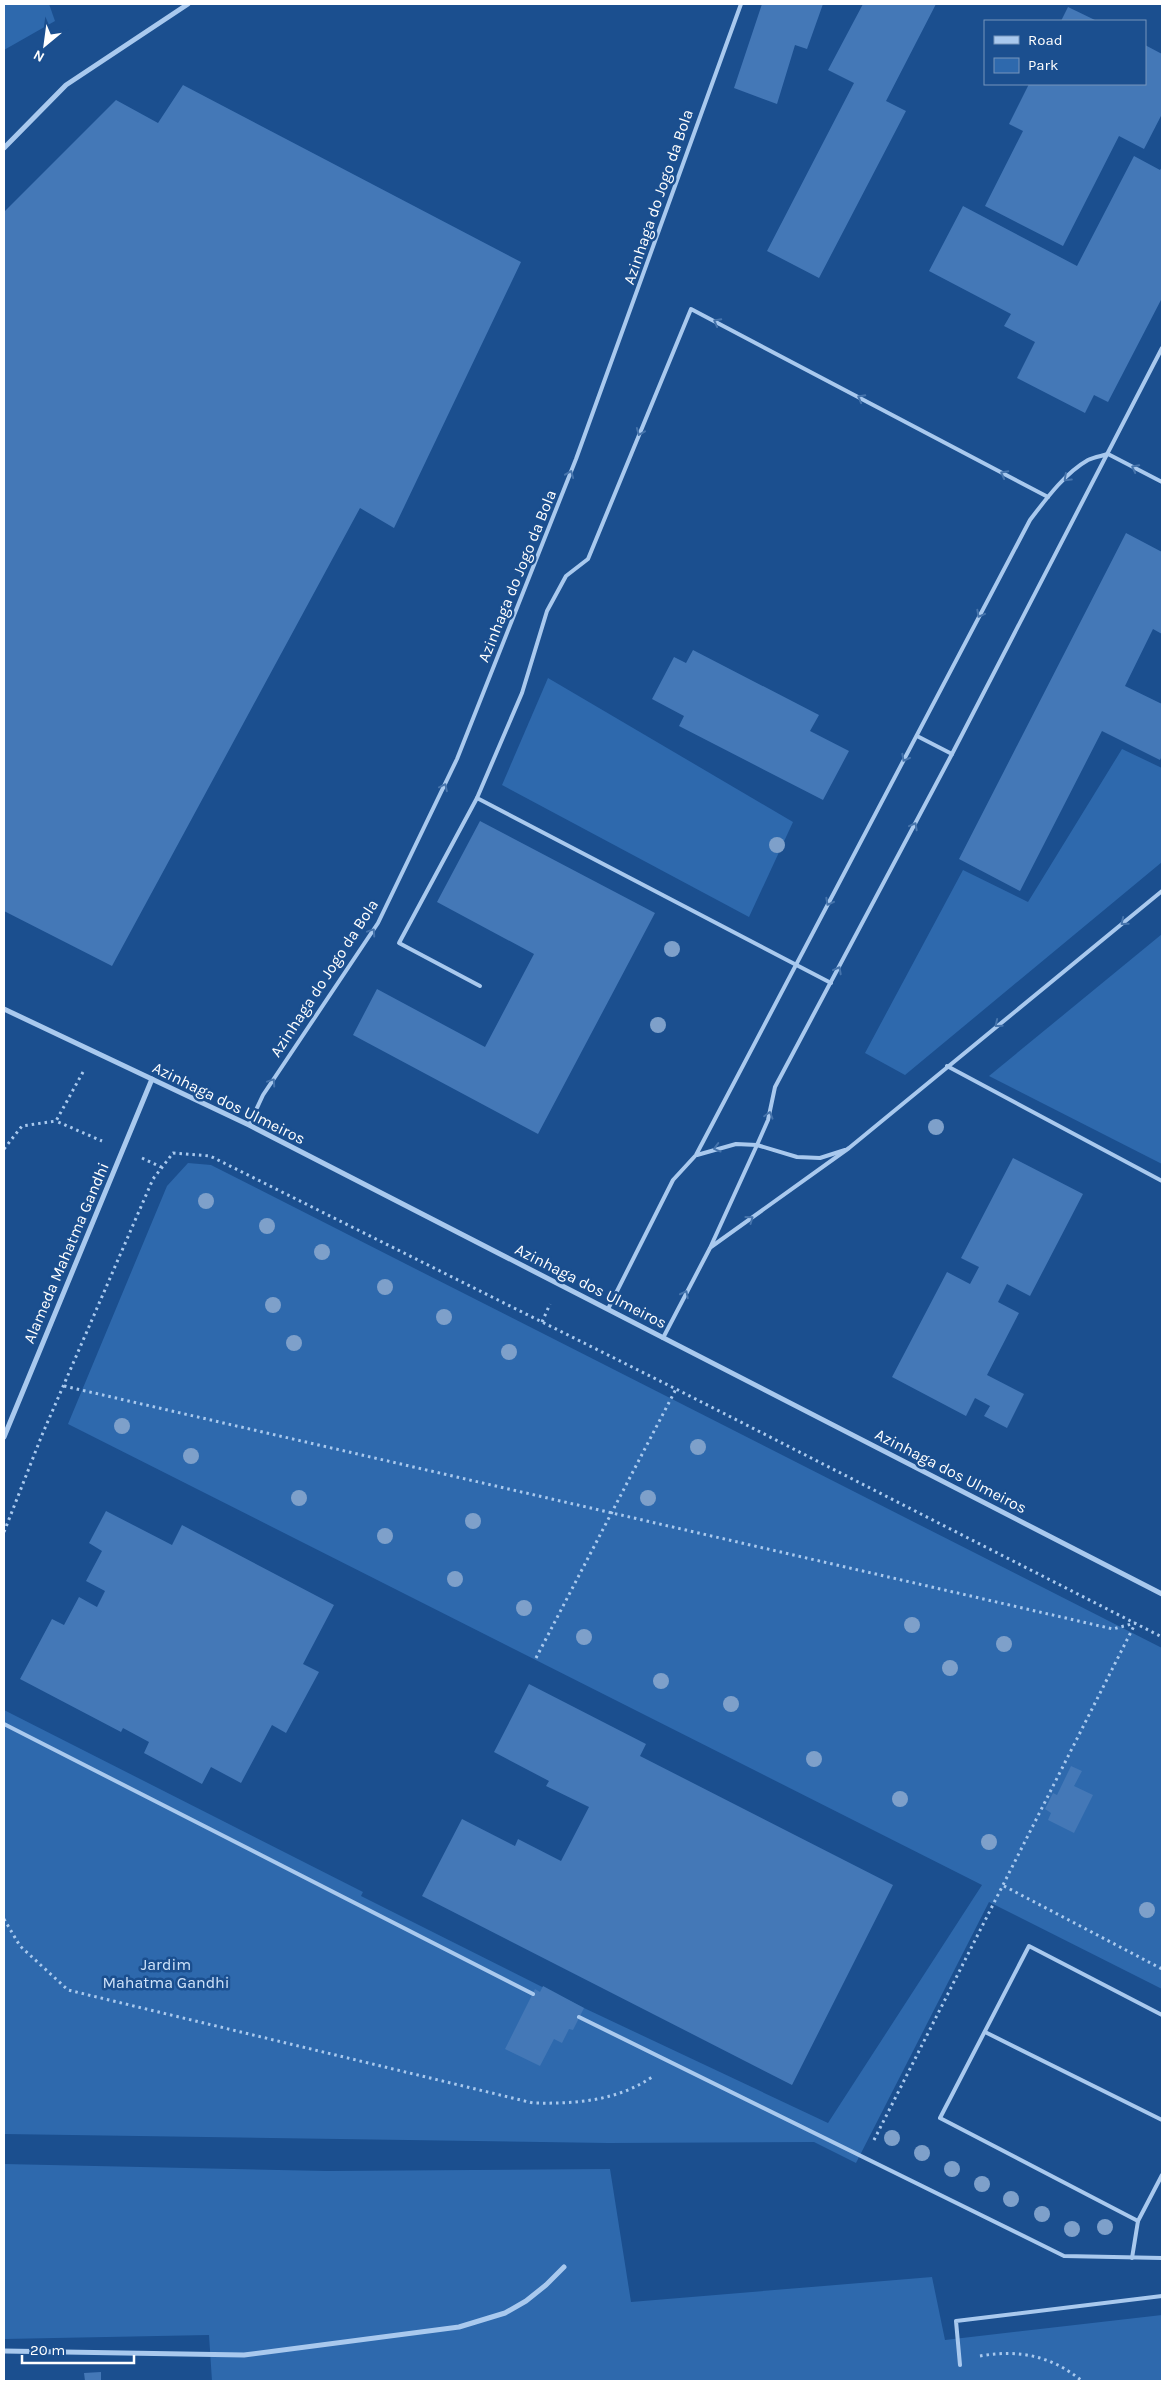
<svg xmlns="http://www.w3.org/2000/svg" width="1166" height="2385" font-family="Karla,sans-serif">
<rect width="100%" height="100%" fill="#1b4f8f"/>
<g fill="#2e69ad">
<path d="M4 4H49L55 21 4 50Z"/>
<path d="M548 678 793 822 749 917 502 785Z"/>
<path d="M1122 749 1162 768V862L905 1075 865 1053 963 870 1028 902Z"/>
<path d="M1162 934V1164L989 1076Z"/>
<path d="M188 1163 211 1165 1162 1648V1989L989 1902 856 2163 814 2142 608 2143 4 2134V1710L363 1892 361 1896 584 2008 828 2123 982 1885 68 1424 167 1186Z"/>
<path d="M4 2164 327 2171 610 2169 631 2302 932 2277 945 2340 1162 2315V2381H212L209 2335 4 2339Z"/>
</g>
<g fill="#4478b7">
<path d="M762 4H823L807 49 795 45 777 104 734 88Z"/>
<path d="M863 4H936L886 101 906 111 819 278 767 251 854 83 828 70Z"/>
<path d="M1068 7 1097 21H1061Z"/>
<path d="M1145 45 1162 54V114L1144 149 1119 136 1063 246 985 206 1023 131 1009 124 1029 84H1145Z"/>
<path d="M183 85 521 262 394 528 360 508 112 966 4 911V212L116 100 158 123Z"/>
<path d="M1134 156 1160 170 1162 167V298L1108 402 1094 395 1085 413 1017 378 1035 342 1004 326 1011 314 929 271 963 206 1077 266Z"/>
<path d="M1126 533 1162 552V634L1153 629 1125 686 1162 704V756L1160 760 1102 731 1020 891 959 859Z"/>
<path d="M693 650 819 715 810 731 849 751 823 800 679 726 684 716 652 699 674 657 686 663Z"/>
<path d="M480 821 655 913 538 1134 353 1035 377 989 485 1047 534 954 437 902Z"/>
<path d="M1013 1158 1083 1194 1030 1296 1007 1284 998 1302 1019 1313 987 1375 1024 1394 1007 1428 984 1416 990 1406 975 1398 966 1416 892 1377 947 1272 970 1284 979 1267 961 1258Z"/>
<path d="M106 1511 172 1545 182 1525 334 1605 303 1664 319 1672 286 1733 272 1725 241 1783 211 1767 202 1784 144 1753 149 1742 123 1728 121 1732 20 1679 52 1619 64 1625 79 1597 97 1607 105 1591 86 1581 102 1551 89 1543Z"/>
<path d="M529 1684 646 1744 640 1756 893 1885 792 2085 422 1896 462 1819 515 1846 518 1839 561 1861 589 1807 546 1786 549 1781 494 1752Z"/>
<path d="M1071 1766 1082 1771 1074 1786 1093 1795 1074 1833 1048 1820 1051 1813 1045 1809 1053 1793 1057 1795Z"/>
<path d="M543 1986 584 2008 573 2030 569 2029 562 2043 554 2039 540 2066 505 2049 535 1989 540 1992Z"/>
<path d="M101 2372V2381H85L84 2373Z"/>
</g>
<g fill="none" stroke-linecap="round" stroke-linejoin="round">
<g stroke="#a9c9ee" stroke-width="3" stroke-dasharray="2.5 4" stroke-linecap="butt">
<path d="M83 1072 56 1121 102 1141"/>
<path d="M4 1149 22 1126 56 1121"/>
<path d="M142 1158 161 1167"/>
<path d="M542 1322 550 1304"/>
<path d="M64 1386 1113 1629 1135 1623"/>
<path d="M4 1532 42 1435 153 1179 173 1153 210 1156 676 1389 1162 1637"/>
<path d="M536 1658 676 1389"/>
<path d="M1004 1886 1162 1969"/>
<path d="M4 1919 20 1946 68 1990 533 2103C575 2104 617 2101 652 2077"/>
<path d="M874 2140 1135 1624"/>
<path d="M980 2356C1019 2349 1052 2356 1082 2381"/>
</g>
<g stroke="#a9c9ee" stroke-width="4">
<path d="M917 736 952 754"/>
<path d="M477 798 399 943 480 986"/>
<path d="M831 983 477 798 522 693 547 611 566 576 588 559 691 309 1048 497"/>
<path d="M947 1066 1162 1181"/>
<path d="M249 1125 263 1095 378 923 457 759 576 459 741 4"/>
<path d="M697 1155 736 1144 757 1145 797 1157 820 1158 845 1150"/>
<path d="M711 1247 849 1148 1162 891"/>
<path d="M608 1309 673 1180 696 1155 1030 520C1046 499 1065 473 1088 460 1094 457 1102 456 1108 454L1162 482"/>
<path d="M663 1338 710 1248 757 1145 768 1120 775 1087 952 754 1162 348"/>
<path d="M4 1724 533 1994"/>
<path d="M579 2017 1064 2256 1162 2258"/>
<path d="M985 2032 1162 2120"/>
<path d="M1138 2221 940 2118 1029 1946 1162 2015"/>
<path d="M1132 2258 1138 2221 1162 2175"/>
<path d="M960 2365 956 2321 1162 2296"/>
</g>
<g stroke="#a9c9ee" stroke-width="5">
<path d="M4 148 66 85 188 4"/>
<path d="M4 1009 249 1125 1162 1594"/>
<path d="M4 1437 152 1079"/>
<path d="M4 2351 244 2355 459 2327 505 2313 526 2301 546 2285 564 2267"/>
</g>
</g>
<g fill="#7ea0ca">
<circle cx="777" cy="845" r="8"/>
<circle cx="672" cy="949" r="8"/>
<circle cx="658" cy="1025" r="8"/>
<circle cx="936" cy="1127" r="8"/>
<circle cx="206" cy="1201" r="8"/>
<circle cx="267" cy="1226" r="8"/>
<circle cx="322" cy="1252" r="8"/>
<circle cx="385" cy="1287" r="8"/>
<circle cx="273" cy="1305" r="8"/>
<circle cx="444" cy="1317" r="8"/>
<circle cx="294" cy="1343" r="8"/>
<circle cx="509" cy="1352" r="8"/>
<circle cx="122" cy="1426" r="8"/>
<circle cx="698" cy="1447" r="8"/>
<circle cx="191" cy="1456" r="8"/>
<circle cx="299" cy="1498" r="8"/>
<circle cx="648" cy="1498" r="8"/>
<circle cx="473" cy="1521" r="8"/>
<circle cx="385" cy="1536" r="8"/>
<circle cx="455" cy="1579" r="8"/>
<circle cx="524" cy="1608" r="8"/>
<circle cx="912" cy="1625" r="8"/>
<circle cx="584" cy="1637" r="8"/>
<circle cx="1004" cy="1644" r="8"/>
<circle cx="950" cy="1668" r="8"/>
<circle cx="661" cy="1681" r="8"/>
<circle cx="731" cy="1704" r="8"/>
<circle cx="814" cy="1759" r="8"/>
<circle cx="900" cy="1799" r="8"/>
<circle cx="989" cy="1842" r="8"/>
<circle cx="1147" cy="1910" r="8"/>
<circle cx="892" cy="2138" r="8"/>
<circle cx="922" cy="2153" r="8"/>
<circle cx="952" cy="2169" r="8"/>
<circle cx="982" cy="2184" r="8"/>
<circle cx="1011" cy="2199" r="8"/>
<circle cx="1042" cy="2214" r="8"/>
<circle cx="1105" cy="2227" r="8"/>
<circle cx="1072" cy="2229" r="8"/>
</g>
<defs><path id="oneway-chevron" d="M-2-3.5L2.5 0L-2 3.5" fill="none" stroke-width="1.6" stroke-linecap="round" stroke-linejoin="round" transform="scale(1.25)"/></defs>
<g stroke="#4674ac">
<use href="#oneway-chevron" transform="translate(717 322) rotate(-152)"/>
<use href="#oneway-chevron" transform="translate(861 398) rotate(-152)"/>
<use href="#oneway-chevron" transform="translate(640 432) rotate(112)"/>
<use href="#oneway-chevron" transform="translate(1135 468) rotate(-153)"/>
<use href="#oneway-chevron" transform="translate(570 474) rotate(-68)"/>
<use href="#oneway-chevron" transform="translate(1004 474) rotate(-152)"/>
<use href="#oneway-chevron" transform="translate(1067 478) rotate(137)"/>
<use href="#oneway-chevron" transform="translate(980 614) rotate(118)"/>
<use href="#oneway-chevron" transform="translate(905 758) rotate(118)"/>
<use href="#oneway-chevron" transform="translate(444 787) rotate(-64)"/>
<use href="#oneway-chevron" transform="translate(914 826) rotate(-62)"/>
<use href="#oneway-chevron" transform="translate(829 902) rotate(118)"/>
<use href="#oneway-chevron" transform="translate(1124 922) rotate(141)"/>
<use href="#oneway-chevron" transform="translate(372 932) rotate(-56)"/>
<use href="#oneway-chevron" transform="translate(838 970) rotate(-62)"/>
<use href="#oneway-chevron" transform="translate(998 1024) rotate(141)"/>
<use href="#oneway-chevron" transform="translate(272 1082) rotate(-56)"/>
<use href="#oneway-chevron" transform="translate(769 1115) rotate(-74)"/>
<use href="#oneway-chevron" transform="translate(717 1148) rotate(165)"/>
<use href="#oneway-chevron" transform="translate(750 1219) rotate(-36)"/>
<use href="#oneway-chevron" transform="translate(685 1294) rotate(-63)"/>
</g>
<g text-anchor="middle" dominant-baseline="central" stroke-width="5" stroke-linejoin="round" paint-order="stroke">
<g font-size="16" fill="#fff" stroke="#1b4f8f">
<text transform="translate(658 197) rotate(-71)">Azinhaga do Jogo da Bola</text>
<text transform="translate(517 576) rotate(-68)">Azinhaga do Jogo da Bola</text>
<text transform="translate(324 978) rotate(-57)">Azinhaga do Jogo da Bola</text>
<text transform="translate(229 1103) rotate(26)">Azinhaga dos Ulmeiros</text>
<text transform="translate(66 1253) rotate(-67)">Alameda Mahatma Gandhi</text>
<text transform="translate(591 1286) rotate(27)">Azinhaga dos Ulmeiros</text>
<text transform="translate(951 1471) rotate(27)">Azinhaga dos Ulmeiros</text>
</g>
<g font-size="16" fill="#cfe3fa" stroke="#1b4f8f">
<text x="166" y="1964">Jardim<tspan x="166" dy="18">Mahatma Gandhi</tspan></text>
</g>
</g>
<rect width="1166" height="2385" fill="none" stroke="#ffffff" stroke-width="10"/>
<rect x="984" y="20" width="162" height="65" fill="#1b4f8f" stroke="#7695bc"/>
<rect x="994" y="36" width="25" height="8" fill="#a9c9ee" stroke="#7695bc"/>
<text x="1028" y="45" font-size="15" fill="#ffffff">Road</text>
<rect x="994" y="58" width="25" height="15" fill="#2e69ad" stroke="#7695bc"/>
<text x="1028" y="70" font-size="15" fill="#ffffff">Park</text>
<g transform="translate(45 45) rotate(209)" stroke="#1b4f8f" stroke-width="4" paint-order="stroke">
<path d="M0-4L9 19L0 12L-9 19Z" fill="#ffffff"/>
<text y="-8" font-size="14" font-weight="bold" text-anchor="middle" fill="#ffffff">N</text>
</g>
<path d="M22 2355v8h112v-8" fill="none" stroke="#ffffff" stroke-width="2.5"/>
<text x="30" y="2355" font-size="15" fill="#ffffff" stroke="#1b4f8f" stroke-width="4" paint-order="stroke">20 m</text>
</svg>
